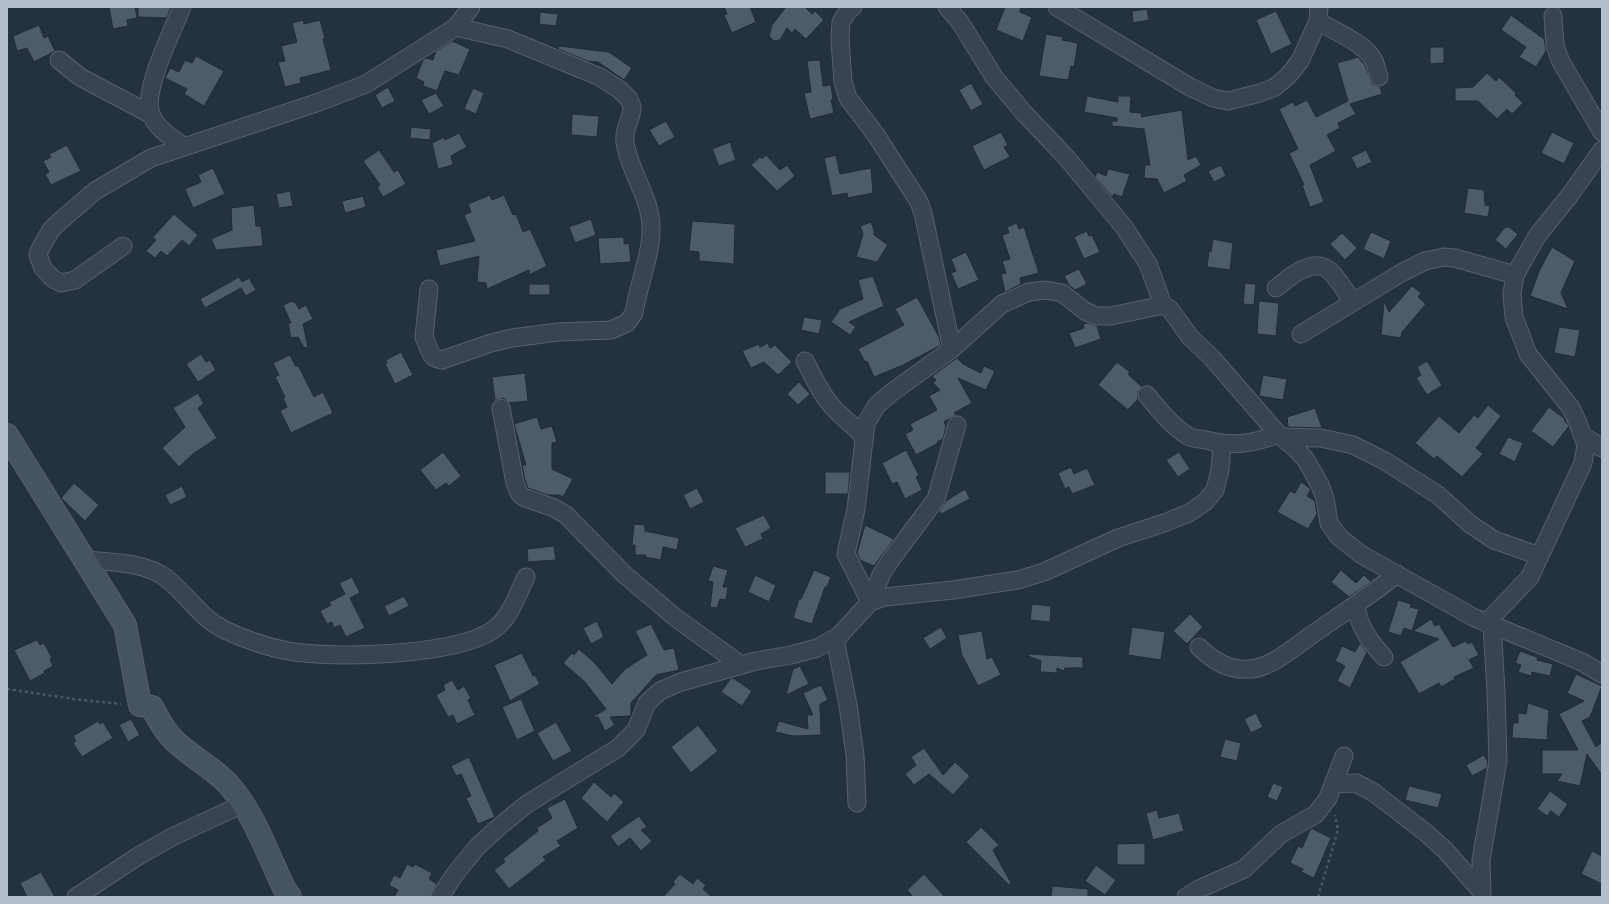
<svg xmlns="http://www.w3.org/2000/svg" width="1609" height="904" font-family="'Golos Text',sans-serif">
<rect width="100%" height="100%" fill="#24323f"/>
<g fill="#4d5b6a" stroke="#1f2b36">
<path d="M109 7H135L137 18 127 20 128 26 113 29Z"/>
<path d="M138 7H171L167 18 138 17Z"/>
<path d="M724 7H750L756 22 732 33 724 15 727 14Z"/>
<path d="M786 7H805L812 14 815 11 824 20 806 39 795 29 792 33 787 28 780 40 774 41 769 36 772 25Z"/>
<path d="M1005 7H1021L1020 12 1032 17 1023 41 996 30Z"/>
<path d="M1147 9 1149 20 1133 23 1132 11Z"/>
<path d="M1276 11 1292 44 1271 54 1256 20Z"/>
<path d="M540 12 558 14 556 26 539 24Z"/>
<path d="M1511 15 1544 39 1546 51 1536 67 1519 57 1526 47 1501 30Z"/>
<path d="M303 20 304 24 320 20 325 38 323 39 331 70 300 78 301 83 285 87 278 62 285 61 281 46 297 42 292 23Z"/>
<path d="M39 25 44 38 48 36 55 51 34 62 27 48 17 51 13 36Z"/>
<path d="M1046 34 1063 37 1062 40 1078 43 1074 67 1071 66 1068 80 1039 76Z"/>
<path d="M452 41 470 49 459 75 445 71 437 91 423 86 424 82 416 78 423 60 426 58 433 60 436 51Z"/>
<path d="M559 46 609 52 632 68 624 80 598 62 587 61 558 49Z"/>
<path d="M1430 47H1444V63L1430 64Z"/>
<path d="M196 56 224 71 204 106 184 94 187 89 165 78 170 68 179 72 185 60 192 63Z"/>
<path d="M1358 57 1365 65 1372 84 1380 87 1382 94 1350 104 1356 114 1338 123 1340 128 1327 135 1336 151 1310 165 1324 202 1310 207 1302 185H1304L1289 153 1298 149 1279 109 1293 102 1295 106 1307 100 1316 117 1348 101 1337 63Z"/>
<path d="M820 60 823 86 831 85 833 100H831L834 113 810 119 804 93 811 92 807 61Z"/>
<path d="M1487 73 1496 81 1499 77 1516 93 1515 95 1523 103 1512 114 1507 109 1497 119 1478 101H1455V88L1473 87Z"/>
<path d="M971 83 983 104 971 111 959 90Z"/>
<path d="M388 87 395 101 382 108 375 95Z"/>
<path d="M473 88 484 93 476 114 464 109Z"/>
<path d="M436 93 444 106 429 114 421 100Z"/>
<path d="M1087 96 1118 102V96H1131L1130 112 1142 113 1141 117 1182 110 1188 160 1196 156 1201 165 1184 175 1187 181 1164 193 1157 179 1144 178 1145 165H1150L1144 129 1112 126V121H1117V118L1084 112Z"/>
<path d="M572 114 599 116 597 137 571 135Z"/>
<path d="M666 121 675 137 659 146 649 130Z"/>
<path d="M411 127 431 129 430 140 410 138Z"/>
<path d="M1001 132 1008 145 1004 147 1010 157 984 170 972 146Z"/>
<path d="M1552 132 1574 143 1564 164 1541 153Z"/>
<path d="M459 133 467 147 451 156 453 165 438 169 432 143 444 137 445 140Z"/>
<path d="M730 142 736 160 719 166 712 149Z"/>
<path d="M67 145 81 171 51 185 45 174 49 172 43 161 51 157 49 154Z"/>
<path d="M379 150 394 172 398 170 406 184 383 197 377 187 380 185 363 161Z"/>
<path d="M1366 150 1372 162 1357 169 1351 157Z"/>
<path d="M766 155 780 170 787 165 795 176 777 191 751 165 760 157 762 159Z"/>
<path d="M836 155 840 174 871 168 873 193 848 198 847 193 832 196 824 158Z"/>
<path d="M1221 165 1226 176 1214 182 1208 171Z"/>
<path d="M213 168 225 194 193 208 185 189 201 182 198 175Z"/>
<path d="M1108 169 1130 174 1122 197 1114 194 1112 197 1095 177 1097 172 1106 176Z"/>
<path d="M1468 188 1484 190 1485 205 1490 206 1488 217 1464 213Z"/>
<path d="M290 191 293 206 279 208 276 194Z"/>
<path d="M490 195 492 200 504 195 513 215 516 214 523 232 530 229 547 266 529 275V270L487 289 486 283 477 282 479 256 440 266 436 250 475 241 464 215 471 212 468 204Z"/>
<path d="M363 196 366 207 345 213 342 201Z"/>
<path d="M254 205 256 226H261L263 246 216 250 211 239 232 230 231 208Z"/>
<path d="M174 214 198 235 189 246 182 240 167 256 161 251 155 258 146 251 156 240 153 237Z"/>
<path d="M591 219 596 235 575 243 569 227Z"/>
<path d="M692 221 735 224 734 264 699 261V252L689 251Z"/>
<path d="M871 222 875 233 873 234 888 245 877 262 856 257 863 234 860 226Z"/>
<path d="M1017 223 1019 229 1024 227 1039 273 1020 278 1021 284 1005 292 1001 274 1006 273 1002 261 1010 259 1002 235 1009 233 1007 227Z"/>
<path d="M1505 227H1509L1518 234 1506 249 1495 240Z"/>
<path d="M1087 231 1089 236 1092 235 1100 252 1084 259 1074 237Z"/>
<path d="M1371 232 1391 241 1384 259 1363 249Z"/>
<path d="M1342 233 1357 248 1345 260 1330 244Z"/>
<path d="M624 237V244L629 243 631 262 600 264 598 238Z"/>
<path d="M1213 239 1233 243 1230 270 1207 267 1209 251 1211 252Z"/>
<path d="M1552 247 1575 261 1561 293 1568 309 1530 296 1540 269Z"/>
<path d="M966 252 979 280 958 289 951 273 956 271 951 259Z"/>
<path d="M1079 269 1087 284 1075 290 1069 285 1064 276Z"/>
<path d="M873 276 884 306 849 322 856 327 850 335 831 322 840 309 863 299 858 280Z"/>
<path d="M239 277 242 282 249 278 256 290 246 296 241 288 205 308 200 299Z"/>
<path d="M1245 283 1256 284 1254 305 1243 304Z"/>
<rect x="529" y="284" width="21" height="11"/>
<path d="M1412 286 1421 293 1418 297 1426 304 1402 332 1401 338 1381 335 1384 301 1389 312Z"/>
<path d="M917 297 939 337 941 345 903 365 874 377 867 361 865 362 858 349 904 325 895 309Z"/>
<path d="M292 301 294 303 295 302 299 309 306 305 313 319 303 324 308 347 304 348 298 337 291 338 288 323H291L283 305Z"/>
<path d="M1259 301 1279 303 1276 336 1257 334Z"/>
<path d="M804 317 822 320 819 334 801 330Z"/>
<path d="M1087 323 1097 326 1101 339 1075 348 1069 333 1084 328 1083 324Z"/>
<path d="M1559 327 1580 330 1575 357 1554 353Z"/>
<path d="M768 343 770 348 775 345 792 362 778 375 764 362 751 368 742 351 759 344 760 347Z"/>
<path d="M401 352 413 375 395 384 385 364 387 363 386 360Z"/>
<path d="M201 354 206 362 210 360 216 370 198 382 186 364Z"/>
<path d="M290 355 296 367 298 365 314 397 323 392 333 413 291 433 280 411 287 407 283 398 285 397 275 377 279 375 273 363Z"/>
<path d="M957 358 963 364 981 373 984 366 995 371 986 390 958 378 972 403 954 413 956 415 944 422 946 426 943 439 937 442 938 443 916 455 905 434 913 430 910 424 937 410 929 396 940 390 933 383 936 380 932 376Z"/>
<path d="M1427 361 1442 385 1427 395 1416 378 1421 375 1417 367Z"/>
<path d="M1117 362 1130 372 1128 374 1142 387 1138 392V399L1128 410 1098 385Z"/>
<path d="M525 373 528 401 509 403 504 398 495 400 492 377Z"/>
<path d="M1263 375 1287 379 1283 400 1259 396Z"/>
<path d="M799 382 810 394 798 405 787 394Z"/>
<path d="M198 393 204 404 198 408 217 438 193 454 179 467 162 448 185 427 173 408Z"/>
<path d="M1488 405 1501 416 1476 448 1483 454 1462 477 1437 456 1434 459 1415 443 1439 416 1459 433 1474 415 1478 418Z"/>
<path d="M1549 407 1565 419 1564 420 1569 426 1553 447 1531 431Z"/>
<path d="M1315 408 1322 428 1288 427 1287 417Z"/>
<path d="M537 417 541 429 552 426 557 442 552 443V469L573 479 563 497 559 495H547L528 488 525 480 522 465H526L514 424Z"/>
<path d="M1508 437 1523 443 1515 462 1499 454Z"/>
<path d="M906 450 919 475 916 477 922 490 905 499 897 482 892 484 882 463Z"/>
<path d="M443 452 461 476 449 486 446 483 436 490 420 470Z"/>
<path d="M1179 452 1190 469 1178 477 1166 460Z"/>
<path d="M1071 467 1074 474 1087 468 1095 485 1072 494 1069 487 1065 489 1058 473Z"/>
<path d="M825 472H850L848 494H825Z"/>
<path d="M1301 482 1311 489 1307 496 1315 501 1317 514 1308 529 1277 512 1290 491 1295 493Z"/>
<path d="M74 483 99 505 85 521 61 498Z"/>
<path d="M182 486 187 497 170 505 165 495Z"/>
<path d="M697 488 704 502 690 509 683 495Z"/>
<path d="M965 489 970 499 941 514 939 511 946 501Z"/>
<path d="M764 515 771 528 761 534 763 539 745 547 735 528Z"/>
<path d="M634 524 645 525V531L679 538 677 550 663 547 661 560 645 557 646 555H635V545H632Z"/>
<path d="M865 525 894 539 874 566 860 560 857 553Z"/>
<path d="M554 546 556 560 528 562 527 549Z"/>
<path d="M713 566 728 570 723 587H728L726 600 720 599 717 608 710 607 713 582 708 581Z"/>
<path d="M814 570 831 577 827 587H825L812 624 793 618 799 599H801Z"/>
<path d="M1341 570 1356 583 1364 575 1371 582 1349 597 1331 582Z"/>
<path d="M755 575 776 585 769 602 748 592Z"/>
<path d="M352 577 360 593 350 598 365 628 346 637 340 625 334 628 332 622 327 624 320 611 331 605 329 602 345 594 339 583Z"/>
<path d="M404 596 409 606 389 616 384 606Z"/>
<path d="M1398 600 1411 604 1410 607 1419 609 1412 631 1404 628 1401 636 1388 632Z"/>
<path d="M1032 604 1051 606 1050 622 1030 620Z"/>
<path d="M1190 614 1203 627 1187 644 1173 631Z"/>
<path d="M1431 619 1435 626 1439 624 1453 647 1466 641 1468 644 1472 642 1479 655 1469 660 1474 668 1454 677 1455 679 1441 687 1439 683 1419 694 1400 662 1439 639 1413 631Z"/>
<path d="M597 621 604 637 591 644 583 628Z"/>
<path d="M651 624 664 650 674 648 679 670 656 675 631 703V716L610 717 615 725 605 731 598 717 591 718 606 709 584 681 563 663 572 653 574 655 579 649 594 662 612 684 625 669 647 655 635 631Z"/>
<path d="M941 627 947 638 930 649 923 638Z"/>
<path d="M1132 627 1165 632 1161 660 1128 655Z"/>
<path d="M982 631 987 659 992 657 1001 675 978 686 963 657H962L958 635Z"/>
<path d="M37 640 40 645 44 643 52 658 50 659 53 666 44 671 45 673 30 681 14 650Z"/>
<path d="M1360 643 1367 652 1350 688 1337 681 1345 666 1335 661 1342 646 1355 652Z"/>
<path d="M1520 651 1537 657V660L1553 664 1550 676 1532 672 1531 676 1518 672 1521 665 1515 663Z"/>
<path d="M522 653 533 676 535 675 540 684 510 701 494 665Z"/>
<path d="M1029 654 1083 657V668H1065L1064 671 1057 668V673L1040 672 1041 661 1028 656Z"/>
<path d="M800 666 809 684 786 695 793 669Z"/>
<path d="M1576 674 1602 686 1590 717 1582 721 1596 747 1602 742V775L1587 754 1580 786 1557 781 1562 774H1542V750H1578L1559 714 1584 701 1567 693Z"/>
<path d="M731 678H733L752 691 742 706 721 692Z"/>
<path d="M452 680 458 690 464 686 471 698 468 700 475 715 457 724 453 715 448 717 436 695 445 690 443 685Z"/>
<path d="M821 685 828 700 820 704 821 735 793 736 775 732 779 721 808 729 807 715H813L803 693Z"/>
<path d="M521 699 535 731 517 740 502 707Z"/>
<path d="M1528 703 1549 710 1547 740 1512 738 1513 723H1518V713L1526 714Z"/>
<path d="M1256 713 1263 727 1251 733 1244 719Z"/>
<path d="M131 719 140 735 128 742 119 725Z"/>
<path d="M98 721 100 724 103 722 113 738 82 757 73 743 76 741 73 736Z"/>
<path d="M556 722 572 751 553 761 537 733Z"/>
<path d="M698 725 718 751 691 773 671 747Z"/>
<path d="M1225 739 1241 743 1237 761 1220 757Z"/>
<path d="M924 748 943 775 955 762 970 776 953 795 929 774 914 785 905 774 916 765 911 757Z"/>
<path d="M1484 755 1488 762 1487 768 1472 776 1466 765Z"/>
<path d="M469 757 495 817 478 824 466 798 471 796 461 774 456 776 451 766Z"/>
<path d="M594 782 611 797 614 793 624 802 607 822 581 798Z"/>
<path d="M1273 783 1283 787 1277 801 1267 797Z"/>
<path d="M1409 786 1442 794 1438 808 1405 800Z"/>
<path d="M1550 791 1568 804 1559 817 1551 811 1547 816 1537 809Z"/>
<path d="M565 799 578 828 557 841 561 846 543 857 546 860 509 889 494 870 505 862 503 859 538 831 537 828 552 818 547 808Z"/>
<path d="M1157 810 1159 818 1179 813 1184 831 1153 840 1146 813Z"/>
<path d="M639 816 647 827 641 830 652 841 641 851 630 838 618 847 610 836Z"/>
<path d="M981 827 999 845 993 850 1011 883 1009 885 966 842Z"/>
<path d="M1311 828 1331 838 1314 878 1301 872 1303 869 1290 863 1298 846 1302 848Z"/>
<path d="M1145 843V865H1117V844Z"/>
<path d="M1592 851 1602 856V884L1581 874Z"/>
<path d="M407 864 413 867 415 864 432 873 429 879 437 884 430 897H394L398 890 389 885 394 875 400 878Z"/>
<path d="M1096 865 1116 880 1105 895 1085 881Z"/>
<path d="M41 872 55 897H27L20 883Z"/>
<path d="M680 874 693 884 697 878 706 885 703 889 712 897H663L675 884 673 882Z"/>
<path d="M924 874 945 897H913L907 890Z"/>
<path d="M1052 886 1088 889V897H1051Z"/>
</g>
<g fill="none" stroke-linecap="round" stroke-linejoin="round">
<g stroke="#56616d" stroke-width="19">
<g id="street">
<path d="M182 7C173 31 142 90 151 114 156 128 171 137 183 146"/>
<path d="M853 7 849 9 841 22 840 40 843 82 848 98 876 135 919 202 923 213 952 349"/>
<path d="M947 7 960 22 994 77 1024 113 1066 157 1124 227 1148 264 1163 305 1170 309 1190 337 1212 358 1278 434 1296 449 1306 460 1320 485 1325 498 1329 523 1339 537 1362 555 1473 617 1582 662 1602 674"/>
<path d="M1057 7 1190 87 1213 98 1228 101 1260 93 1275 87 1288 76 1300 61 1318 21 1319 7"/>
<path d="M1553 16 1555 46 1561 62 1602 132"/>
<path d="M1318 21C1334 31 1364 43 1373 59 1376 64 1377 71 1379 77"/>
<path d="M59 60 80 77 150 114"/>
<path d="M123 246 75 280 61 283 52 278 43 268 38 255 39 251 51 230 59 222 95 191 151 158 319 102 366 84 456 27 471 7"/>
<path d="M1276 288C1283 283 1289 277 1296 273 1329 253 1334 278 1353 301"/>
<path d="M429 289 424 337 431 354 435 358 442 360 491 343 512 338 558 332 611 330 627 323 634 313C638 285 652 254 651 226 650 196 629 171 625 142 623 128 632 120 632 107L629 99 620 90 600 77 508 39 456 27"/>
<path d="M1301 334 1401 273 1425 261 1444 257 1455 258 1515 275"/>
<path d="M805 361C813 376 820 393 832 406 842 419 856 425 864 439"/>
<path d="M1147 395C1159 410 1172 426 1188 436 1193 439 1201 439 1206 440 1232 447 1253 444 1278 434"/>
<path d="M501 408 515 483 519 493 523 497 554 508 566 515 625 575 676 618 741 665"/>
<path d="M1582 435 1602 448"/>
<path d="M1282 437 1321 438 1353 445 1385 461 1438 495 1470 524 1494 540 1540 556"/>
<path d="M85 560C110 562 145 562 166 578 188 595 199 617 225 630 244 639 267 647 288 651 333 659 455 656 493 630 510 619 517 595 526 577"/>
<path d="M870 602 846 554 856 509 866 423 877 405 891 393 952 349 1002 304 1029 292 1045 290 1062 293 1085 311 1096 316H1111L1163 305"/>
<path d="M870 602 882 573 892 558 936 499 957 425"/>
<path d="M1356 606C1359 627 1370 642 1384 657"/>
<path d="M1486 623 1530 577 1583 463 1586 445 1578 423 1571 408 1528 354 1514 317 1512 294 1515 275 1537 236 1570 195 1602 150"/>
<path d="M835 639 848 705 855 755 857 803"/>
<path d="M1199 647C1212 660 1229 671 1250 669 1274 667 1296 645 1316 632 1343 613 1371 595 1397 574"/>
<path d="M1333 784 1356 783 1373 792 1425 832 1445 850 1481 891"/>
<path d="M76 897 140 855 174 836 243 804"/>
<path d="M440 897 455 874 478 846 500 826 527 804 618 748 636 730 647 703 660 691 681 682 756 661 791 655 817 648 839 636 870 602 885 597 953 590 1018 580 1044 572 1118 538 1164 523 1189 513 1205 502 1215 490 1220 470 1222 444"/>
<path d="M1186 897 1199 889 1244 869 1281 834 1316 814 1328 798 1344 756"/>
<path d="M1482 897 1481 860 1498 761 1496 691 1492 625"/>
</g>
</g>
<g stroke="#56616d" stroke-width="24">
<path id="secondary" d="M7 435 125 625 140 705 152 707C159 720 166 734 178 744 194 758 213 768 228 784 254 813 267 853 284 888L290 897"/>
</g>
<g stroke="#445c5d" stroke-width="2.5" stroke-dasharray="3 3" stroke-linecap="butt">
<path d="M7 689 81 700 121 704"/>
<path d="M1318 897 1338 830 1335 815"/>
</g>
<use href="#street" stroke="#38444f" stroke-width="17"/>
<use href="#secondary" stroke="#465362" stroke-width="22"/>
</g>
<rect width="1609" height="904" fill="none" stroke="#b4beca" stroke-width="16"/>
</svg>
